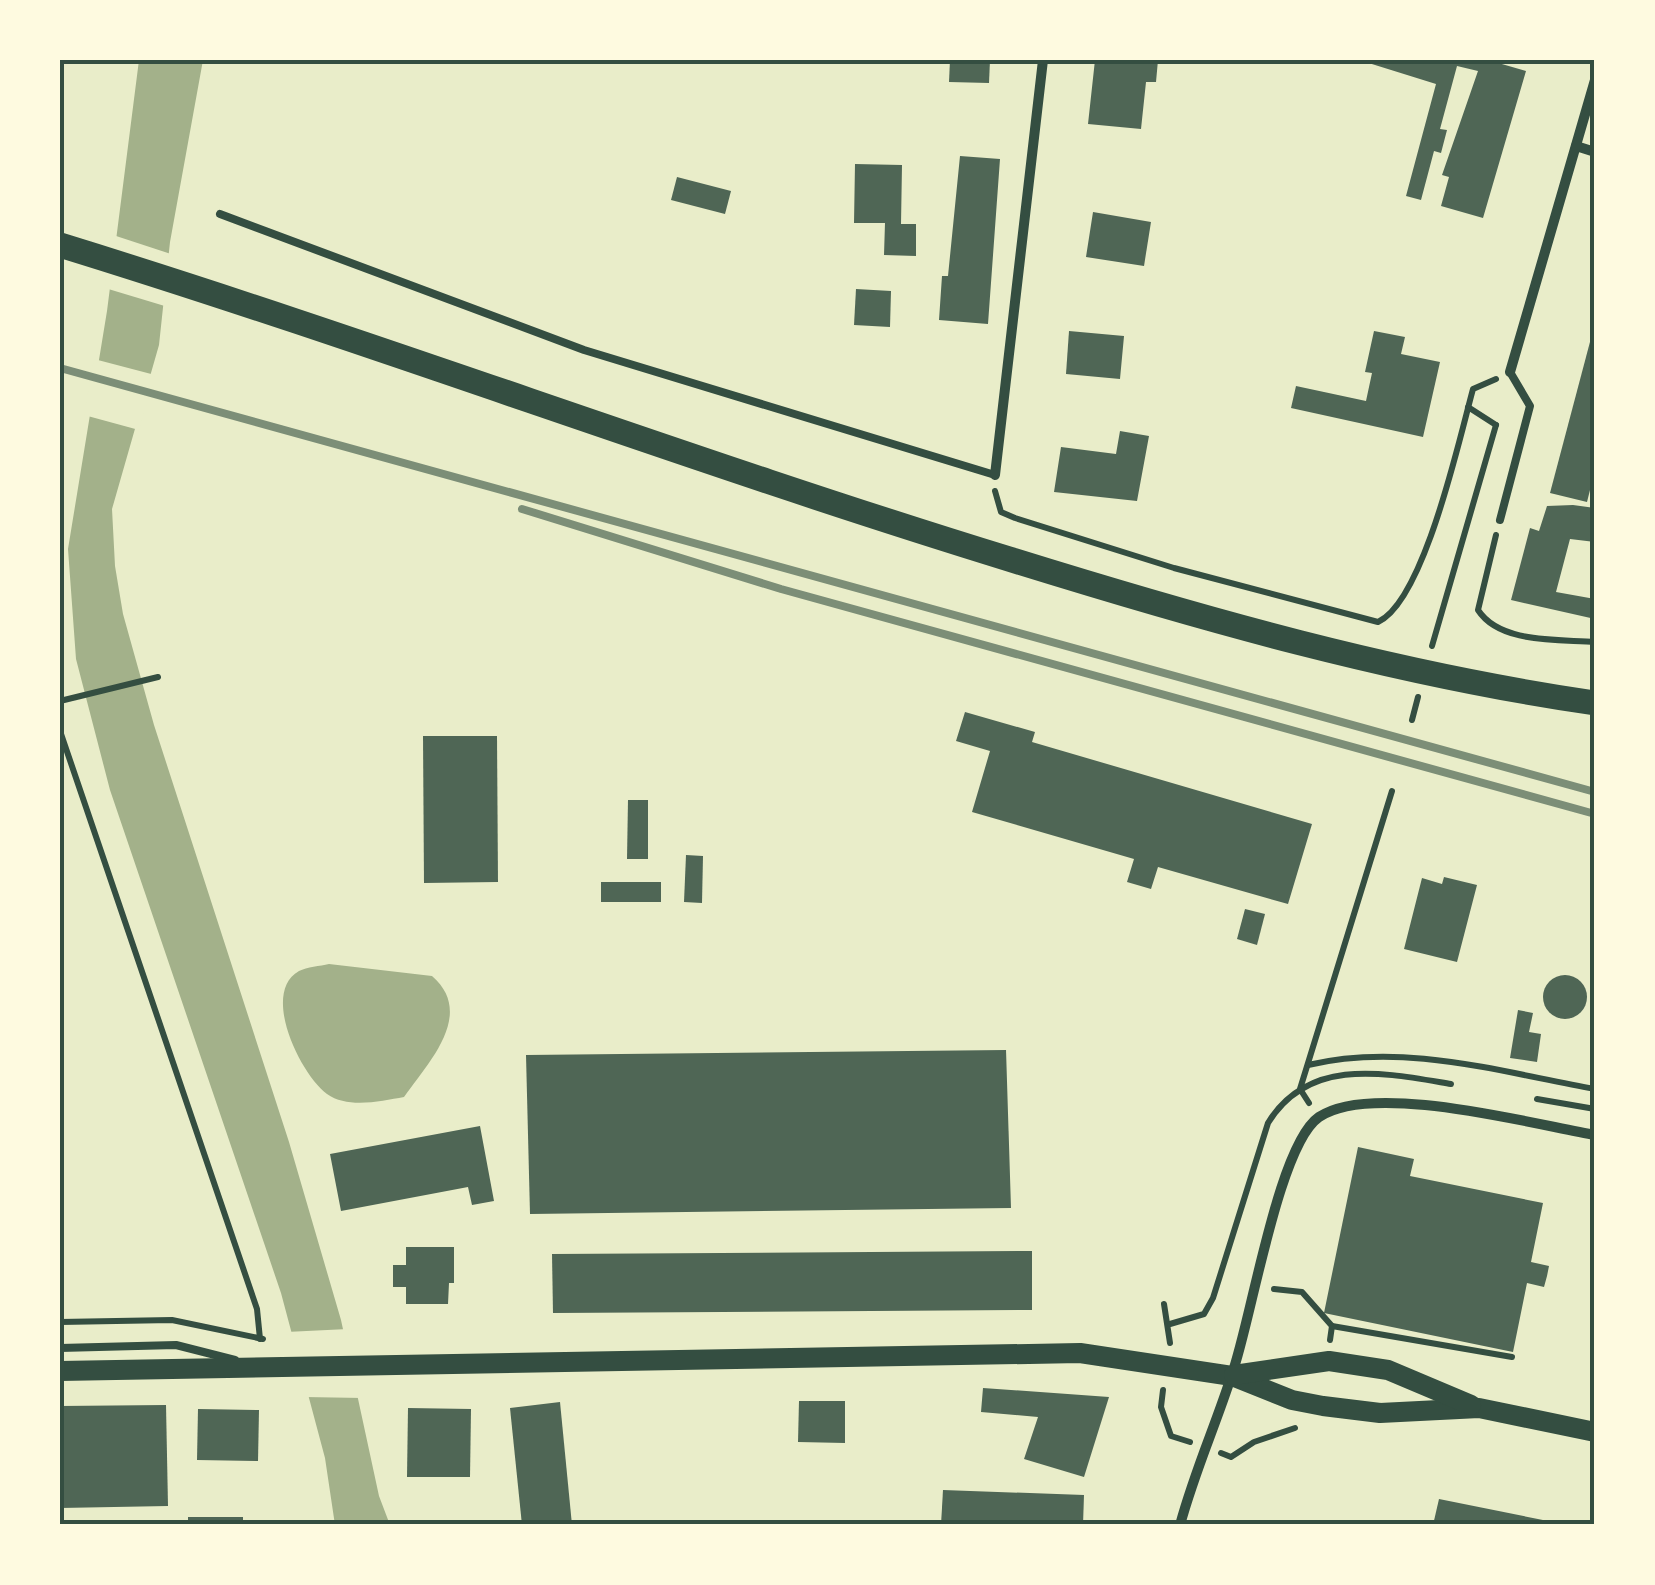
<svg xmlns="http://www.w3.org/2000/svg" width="1655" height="1585" font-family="Roboto,sans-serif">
<rect width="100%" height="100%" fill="#e9edc9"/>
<g fill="#a3b18a">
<path d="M139 60H203L170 242 159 345 112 509 115 566 123 614 154 725 289 1142 341 1320 379 1496 390 1525H335L325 1458 281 1293 110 790 76 659 68 549 107 311Z"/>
<path d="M329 964 432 976C476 1014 428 1063 404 1097 381 1101 348 1109 327 1094 301 1075 260 993 299 971 307 967 320 966 329 964Z"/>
</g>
<g fill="#e9edc9">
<path d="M110 234 174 255 168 307 105 288Z"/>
<path d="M94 359 155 375 139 430 84 415Z"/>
<path d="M348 1329 363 1398 304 1397 286 1332Z"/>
</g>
<g fill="#4f6655">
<path d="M950 60H990L989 83 949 82Z"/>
<path d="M1095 60H1158L1156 82H1146L1141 129 1088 124Z"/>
<path d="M1359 60H1488L1526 71 1483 218 1441 206 1449 177 1442 175 1478 71 1457 66 1440 129 1447 130 1441 153 1434 151 1421 200 1406 196 1436 84Z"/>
<path d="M960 156 1000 159 988 324 939 320 942 276H948Z"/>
<path d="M855 164 902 165 901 224H916V256L884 255 885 223H854Z"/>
<path d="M677 177 731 191 725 214 671 200Z"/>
<path d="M1093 212 1151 222 1144 266 1086 257Z"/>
<path d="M856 289 891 291 890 327 854 325Z"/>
<path d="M1595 323V470L1587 502 1550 493Z"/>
<path d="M1069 331 1124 336 1120 379 1066 374Z"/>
<path d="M1374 331 1405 337 1401 354 1440 362 1423 437 1291 408 1296 386 1366 401 1372 373 1365 372Z"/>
<path d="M1120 431 1149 436 1137 501 1054 492 1061 447 1116 454Z"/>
<path d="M1573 505 1595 508V542L1570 539 1556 592 1595 599V619L1511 600 1530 528 1539 531 1547 506Z"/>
<path d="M965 712 1035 732 1032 742 1312 824 1288 904 1158 867 1151 889 1127 882 1134 859 972 812 990 751 956 741Z"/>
<path d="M423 736H497L498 882 424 883Z"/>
<path d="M628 800H648V859H627Z"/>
<path d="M686 855 703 856 702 903 684 902Z"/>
<path d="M1444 877 1477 885 1457 962 1404 949 1422 878 1442 884Z"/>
<rect x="601" y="882" width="60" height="20"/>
<path d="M1245 909 1265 914 1257 945 1237 939Z"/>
<circle cx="1565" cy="997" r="22"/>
<path d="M1518 1010 1533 1013 1529 1032 1541 1034 1537 1062 1510 1058Z"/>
<path d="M1006 1050 1011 1208 530 1214 526 1055Z"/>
<path d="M480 1126 494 1201 472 1205 468 1187 341 1211 330 1154Z"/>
<path d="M1358 1147 1414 1159 1410 1176 1543 1203 1531 1262 1549 1266 1547 1276 1544 1287 1527 1283 1513 1352 1324 1313Z"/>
<path d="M406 1247H454V1283H449L448 1304H406V1287H393V1265H406Z"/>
<path d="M1032 1251V1310L553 1313 552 1254Z"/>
<path d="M983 1388 1109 1397 1084 1477 1024 1459 1038 1417 981 1412Z"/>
<path d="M799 1401H845V1443L798 1442Z"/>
<path d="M560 1402 572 1525H522L510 1408Z"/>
<path d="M166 1405 168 1506 60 1508V1406Z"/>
<path d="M408 1408 471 1409 470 1477H407Z"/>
<path d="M198 1409 259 1410 258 1461 197 1460Z"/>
<path d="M943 1490 1084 1495 1083 1525H941Z"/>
<path d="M1439 1499 1558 1523V1525H1433Z"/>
<rect x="188" y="1517" width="55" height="8"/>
</g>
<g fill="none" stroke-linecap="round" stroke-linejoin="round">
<g stroke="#344e41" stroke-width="6">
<path d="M1468 407 1496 425"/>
<path d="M995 491 1001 512 1015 518 1174 568 1378 622C1424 601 1459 440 1473 389L1496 379"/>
<path d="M1496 535 1478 610C1500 644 1559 639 1595 642"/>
<path d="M1432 646 1496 425"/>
<path d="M60 701 158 677"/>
<path d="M1412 720 1418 697"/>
<path d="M60 731 257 1309 260 1339"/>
<path d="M1308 1065C1404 1042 1500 1072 1595 1089"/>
<path d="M1537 1099 1595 1109"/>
<path d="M1309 1103 1300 1089 1392 791"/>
<path d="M1274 1289 1302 1292 1332 1326 1330 1340"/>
<path d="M1164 1304 1170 1343"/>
<path d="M60 1322 172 1320 263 1339"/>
<path d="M1170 1324 1204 1314 1213 1298 1268 1123C1309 1056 1385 1073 1451 1084"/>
<path d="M1332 1326 1512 1357"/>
<path d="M1163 1390 1161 1407 1171 1436 1190 1442"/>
<path d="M1221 1453 1231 1457 1254 1442 1295 1428"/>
</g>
<g stroke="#344e41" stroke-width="8">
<path d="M220 214 584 350 995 475"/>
<path d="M1500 520 1530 406 1510 372"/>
<path d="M60 1348 176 1345 235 1360"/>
</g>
<g stroke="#344e41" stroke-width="10">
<path d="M1576 146 1595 152"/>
<path d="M1510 372 1595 80"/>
<path d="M995 475 1043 60"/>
<path d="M1180 1525C1195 1470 1215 1427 1232 1374 1251 1322 1278 1145 1319 1117 1372 1081 1532 1124 1595 1135"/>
</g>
<g stroke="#344e41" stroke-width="20">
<path d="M60 1371 1080 1353 1232 1376 1292 1400 1323 1406 1380 1413 1479 1408 1595 1432"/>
<path d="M1234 1375 1329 1361 1388 1370 1471 1405"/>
</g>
<path stroke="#344e41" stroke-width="25" d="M60 245C378 343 690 461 1009 559 1202 619 1395 674 1595 703"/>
<g stroke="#7c8e77" stroke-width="8">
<path d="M60 368 1595 792"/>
<path d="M522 509 781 589 1595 814"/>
</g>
</g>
<rect width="1655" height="1585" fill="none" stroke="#fefae0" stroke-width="125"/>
<rect x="62" y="62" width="1530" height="1460" fill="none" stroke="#344e41" stroke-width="4"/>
</svg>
